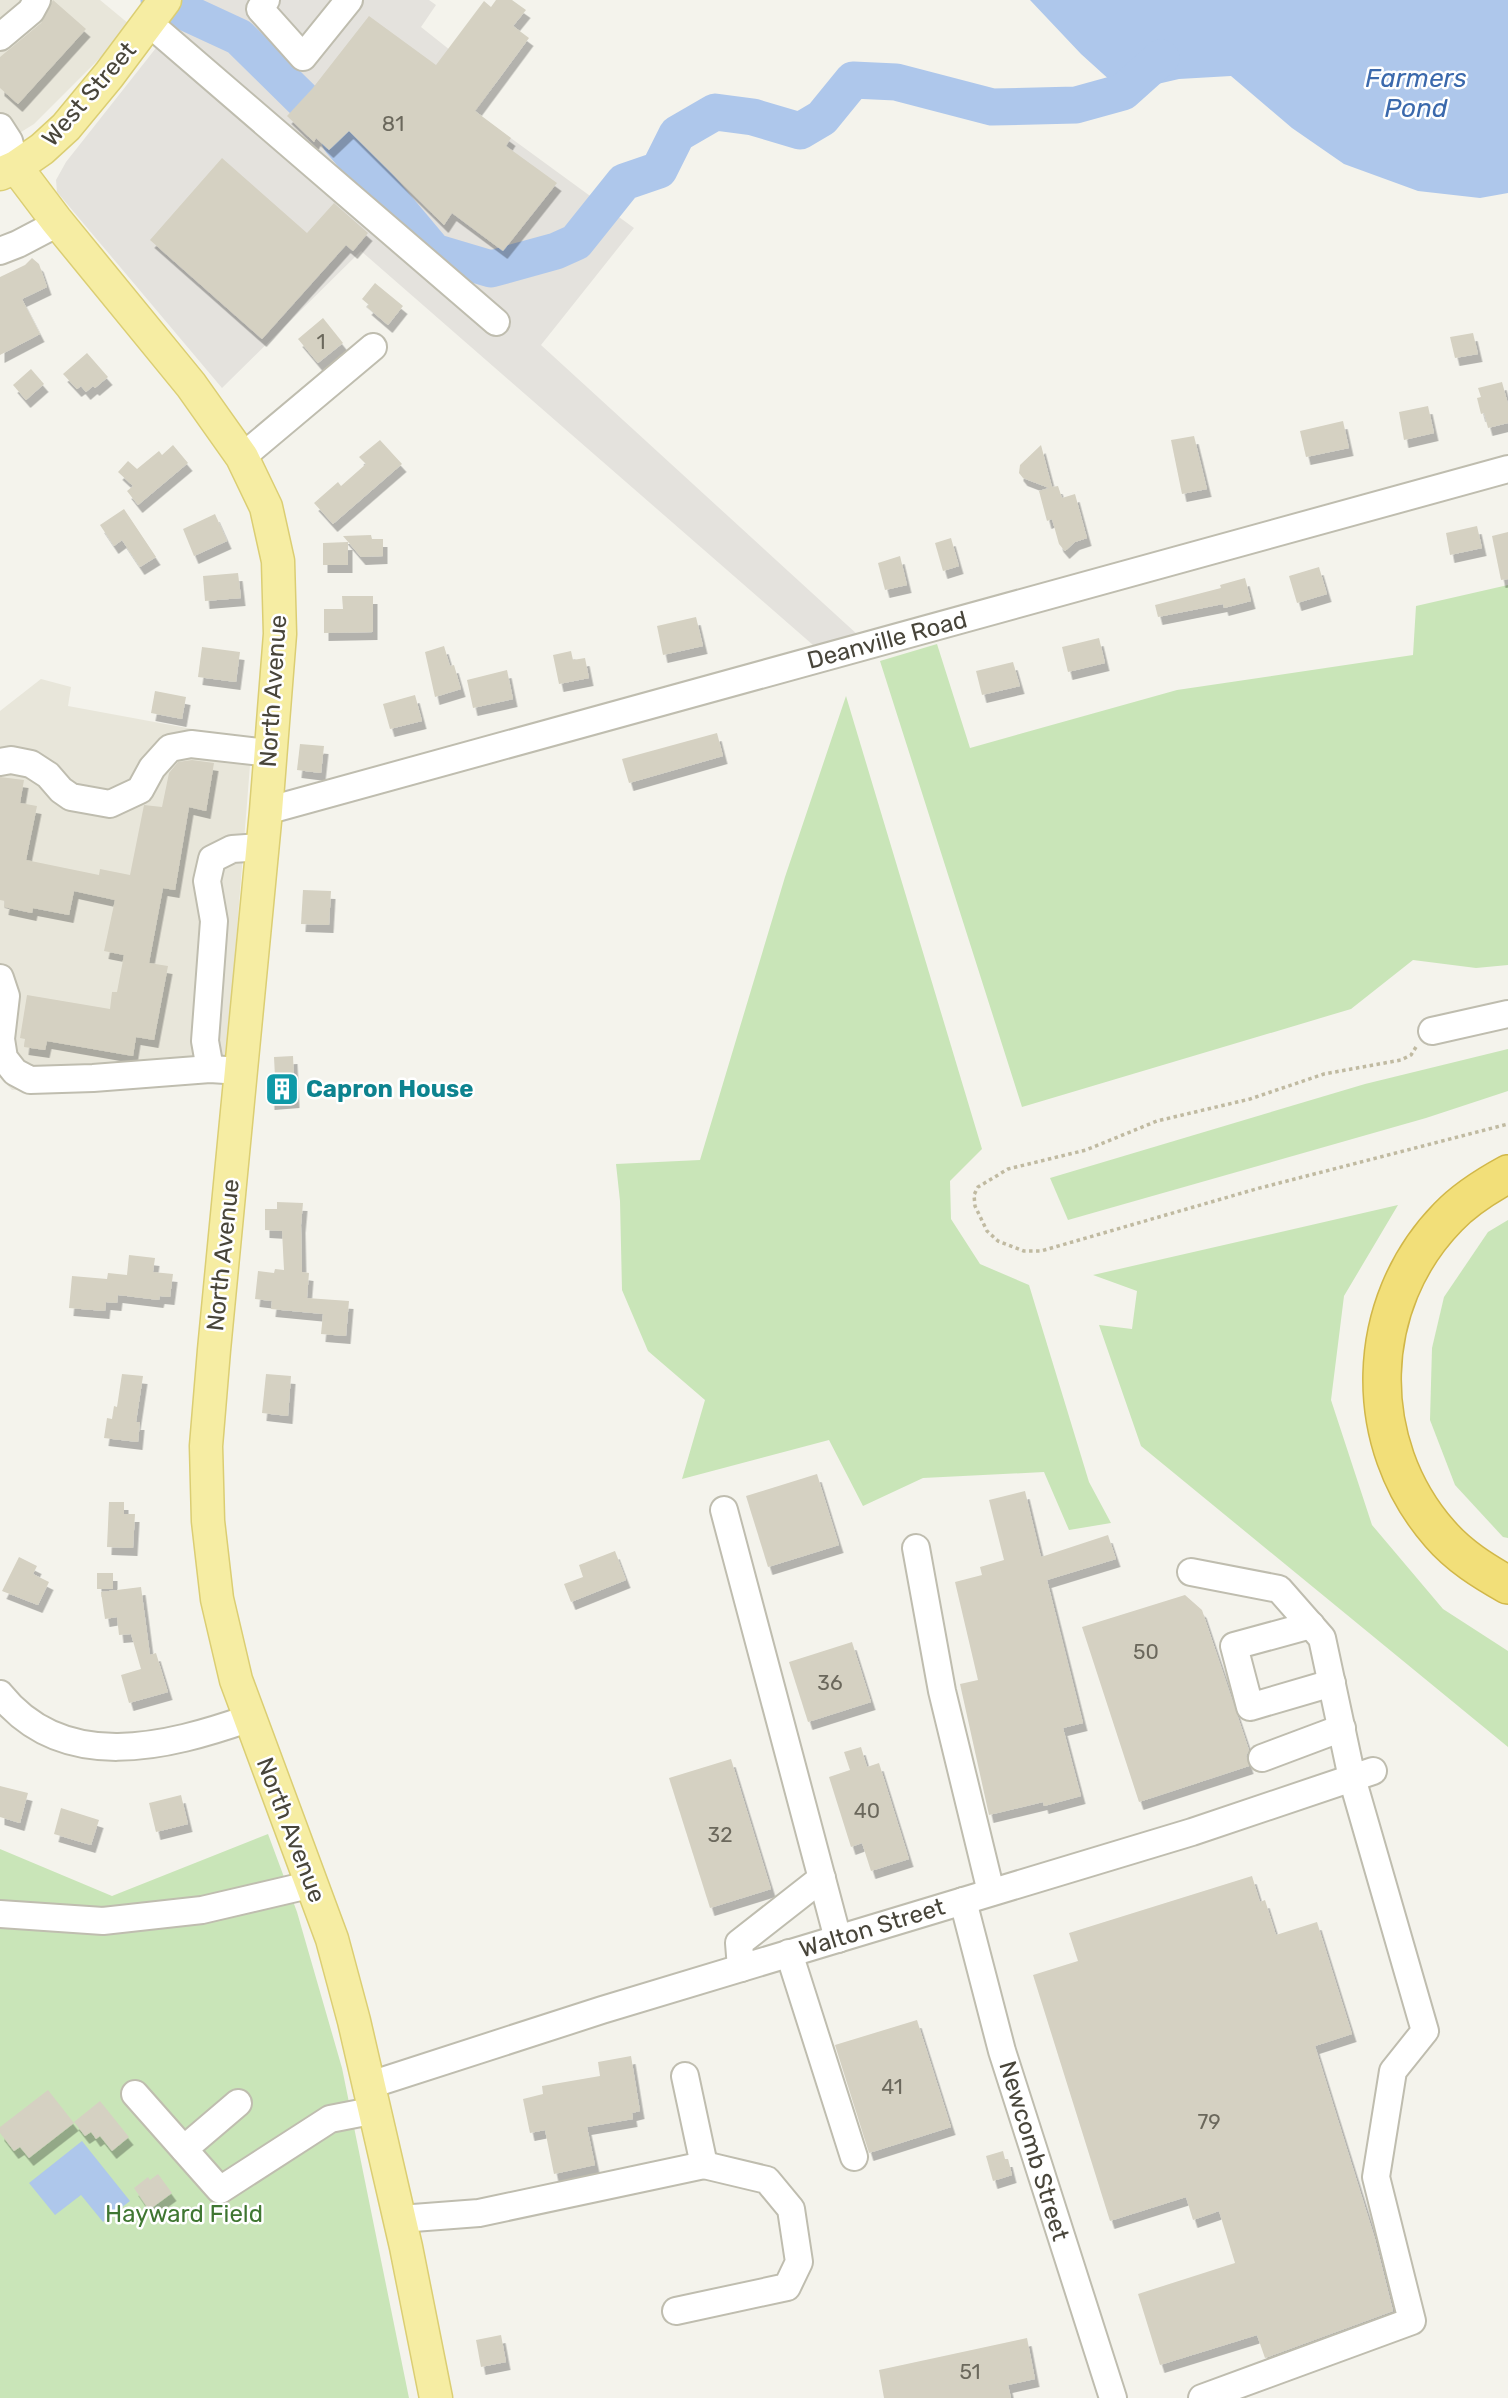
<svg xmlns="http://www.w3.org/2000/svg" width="1508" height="2398" font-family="Rubik,sans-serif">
<defs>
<filter id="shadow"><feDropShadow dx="4.5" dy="8" stdDeviation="0" flood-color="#0004"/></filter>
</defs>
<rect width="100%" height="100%" fill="#f4f3ec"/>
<g fill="#e8e6da">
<path d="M0 0H100L129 24 118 40 34 124 0 145Z"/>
<path d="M41 679 71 687 68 706 252 740 225 1082 209 1077 12 1090 0 1077V711Z"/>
</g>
<path fill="#e4e2dd" d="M187 0H429L436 5 421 27 494 85 475 112 634 228 541 345 858 635 813 645 361 251 222 388 57 192 56 180 66 162 167 34Z"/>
<g fill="#c9e5b8">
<path d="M1508 585V965L1476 968 1413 960 1351 1009 1022 1107 880 661 937 644 970 748 1177 690 1413 655 1416 606Z"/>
<path d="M846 696 982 1149 950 1181 951 1219 980 1264 1029 1285 1089 1482 1111 1523 1069 1530 1044 1472 923 1478 863 1506 829 1440 682 1479 705 1400 648 1351 622 1290 620 1201 616 1164 700 1160 785 877Z"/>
<path d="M1508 1049V1091L1426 1118 1068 1220 1050 1178 1365 1084Z"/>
<path d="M1398 1205 1344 1296 1331 1400 1372 1525 1443 1609 1508 1651V1747L1141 1446 1099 1325 1132 1329 1137 1291 1093 1275Z"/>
<path d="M1508 1220V1538L1503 1537 1455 1485 1430 1420 1432 1348 1444 1297 1488 1232Z"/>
<path d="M268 1834 297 1912 342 2068 409 2398H0V1849L112 1896Z"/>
</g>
<g fill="#aec7eb">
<path d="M1030 0H1508V193L1480 198 1418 191 1344 164 1292 128 1231 76 1179 79 1123 92 1081 54Z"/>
<path d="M82 2141 130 2201 103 2222 81 2195 55 2215 29 2183Z"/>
</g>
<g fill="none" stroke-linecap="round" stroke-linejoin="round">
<g stroke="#aec7eb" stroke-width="37">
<path d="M159 0 239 37 302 99"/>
<path d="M340 140 434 252 491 269 556 251 576 242 624 182 659 170 677 134 715 112 753 117 800 131 822 118 853 80 896 82 992 107 1076 105 1123 92 1161 58"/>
</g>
</g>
<g fill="#d5d1c2" filter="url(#shadow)">
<path d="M53 0 86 29 18 104 0 88V57L41 23Z"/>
<path d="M496 0H512L526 10 513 26 529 38 475 111 511 138 506 146 557 183 503 251 452 213 444 225 349 131 329 150 316 138 314 142 287 116 312 89 369 16 436 65 484 1 491 7Z"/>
<path d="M222 158 307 233 334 203 368 233 353 251 346 245 262 339 150 240Z"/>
<path d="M32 258 39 264 47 287 22 299 40 334 0 355V277L25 265Z"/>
<path d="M375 283 403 306 388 325 367 307 369 305 362 299Z"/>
<path d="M323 318 343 343 318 363 298 339Z"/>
<path d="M1473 333 1478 354 1455 358 1450 337Z"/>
<path d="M87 353 108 377 95 388 93 386 86 392 81 386 77 389 63 374Z"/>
<path d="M31 369 44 384 26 400 13 385Z"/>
<path d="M1502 382 1508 404V423L1488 428 1484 413 1481 414 1477 398 1481 397 1478 388Z"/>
<path d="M1428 406 1434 433 1404 440 1399 412Z"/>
<path d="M1343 421 1349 448 1306 457 1300 431Z"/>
<path d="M1194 436 1207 489 1182 494 1171 440Z"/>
<path d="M380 440 402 464 333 524 314 503 338 482 341 486 366 464 359 457Z"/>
<path d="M173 445 188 463 138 505 127 491 133 486 118 472 128 461 137 469 159 451 162 455Z"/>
<path d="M1041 445 1052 487 1058 486 1062 498 1075 494 1087 538 1075 542 1065 551 1059 544 1052 519 1047 521 1039 491 1049 488 1023 478 1019 473 1020 465Z"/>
<path d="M124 509 156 557 140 567 122 540 114 546 100 525Z"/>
<path d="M215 514 227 541 194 556 183 529Z"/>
<path d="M1477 526 1482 548 1450 555 1446 533Z"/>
<path d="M1508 532V579L1501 580 1492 536Z"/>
<path d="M371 535 372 539H383V556L361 557 343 536Z"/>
<path d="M951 538 959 566 943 571 935 543Z"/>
<path d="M348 542V565H323V543Z"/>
<path d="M900 556 907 585 885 590 878 563Z"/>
<path d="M1319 567 1327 594 1297 603 1289 576Z"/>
<path d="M238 573 241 598 205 601 203 576Z"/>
<path d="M1245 578 1251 601 1224 608 1223 604 1158 617 1155 605 1221 588 1220 585Z"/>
<path d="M342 596H373V632L324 633V609H343Z"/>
<path d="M696 617 703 646 663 655 657 626Z"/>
<path d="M1099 638 1105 663 1068 672 1062 647Z"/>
<path d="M444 646 450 666 454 665 461 689 435 697 425 652Z"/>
<path d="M202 647 240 652 236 682 198 677Z"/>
<path d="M571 651 573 660 585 658 589 678 559 684 553 655Z"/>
<path d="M1013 662 1020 686 982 695 976 671Z"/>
<path d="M507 670 513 699 473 708 467 680Z"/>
<path d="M155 691 186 697 182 719 151 713Z"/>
<path d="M415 695 422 721 390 729 383 704Z"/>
<path d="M717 733 723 756 629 783 622 759Z"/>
<path d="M300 744 324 746 321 773 297 770Z"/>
<path d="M192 760 214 763 206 811 189 807 175 890 163 888 149 963 168 966 154 1040 136 1037 133 1056 47 1041 45 1050 24 1047 25 1039 20 1038 27 995 110 1009 112 992H117L124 955 104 951 115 900 74 891 69 915 33 908 32 913 4 907 5 901 0 900V777L24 780 20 803 37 806 26 860 99 875 100 869 130 875 144 805 162 807 169 773 178 762Z"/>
<path d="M303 890 331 891 329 925 301 924Z"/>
<path d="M293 1056 295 1100 270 1102 269 1077H275L274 1057Z"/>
<path d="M277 1202 303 1203 301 1225 302 1272 309 1273 307 1298 349 1301 346 1336 321 1334 323 1314 271 1309 272 1301 255 1299 258 1271 274 1273 275 1269 284 1270 282 1231 265 1230V1209H277Z"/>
<path d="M129 1255 155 1258 153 1272 173 1274 170 1297 160 1296 159 1300 118 1295 117 1303 106 1302 105 1311 69 1308 72 1276 107 1279 108 1273 127 1275Z"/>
<path d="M122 1374 143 1376 136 1422H140L138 1442 104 1438 107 1418 112 1419 114 1406 117 1407Z"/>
<path d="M266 1374 291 1376 288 1416 262 1413Z"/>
<path d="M817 1474 839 1545 768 1567 746 1496Z"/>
<path d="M1025 1491 1041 1557 1108 1535 1116 1559 1047 1580 1083 1723 1063 1728 1081 1796 1044 1806 1043 1802 989 1815 960 1684 978 1680 955 1582 982 1575 980 1567 1004 1560 989 1500Z"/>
<path d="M109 1502H124V1514H135L133 1548 107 1547Z"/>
<path d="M615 1551 626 1580 571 1602 564 1584 583 1577 579 1565Z"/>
<path d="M19 1557 37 1566 33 1574 49 1582 38 1605 2 1591Z"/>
<rect x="97" y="1573" width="16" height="16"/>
<path d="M141 1587 150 1655 156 1653 168 1692 129 1703 121 1675 141 1669 131 1634 119 1635 117 1617 105 1619 101 1592Z"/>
<path d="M1185 1595 1202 1610 1249 1750 1246 1756 1249 1766 1139 1802 1082 1627Z"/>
<path d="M852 1642 871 1702 808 1722 789 1662Z"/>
<path d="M861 1747 867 1767 879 1763 909 1859 871 1871 862 1843 851 1847 829 1777 850 1770 844 1752Z"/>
<path d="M731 1759 771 1889 710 1908 669 1778Z"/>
<path d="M0 1786 28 1793 20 1823 0 1817Z"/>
<path d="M181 1795 188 1824 156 1832 149 1803Z"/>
<path d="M61 1808 99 1820 91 1845 54 1834Z"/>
<path d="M1252 1876 1260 1902 1265 1900 1276 1935 1317 1922 1352 2034 1315 2046 1375 2239 1393 2311 1265 2358 1257 2335 1160 2365 1138 2294 1235 2263 1219 2211 1193 2220 1186 2197 1110 2221 1033 1975 1078 1961 1069 1933Z"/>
<path d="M917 2020 951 2127 869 2153 835 2045Z"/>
<path d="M631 2056 640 2111 632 2113 633 2119 587 2127 595 2165 554 2174 545 2130 530 2133 523 2099 543 2094 542 2086 600 2076 598 2062Z"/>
<path d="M48 2090 74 2123 29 2158 20 2147 14 2151 0 2133V2127Z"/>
<path d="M100 2101 129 2137 112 2151 100 2136 96 2139 91 2132 85 2136 74 2122Z"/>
<path d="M1003 2151 1005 2159H1008L1012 2175 993 2181 986 2156Z"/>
<path d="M158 2174 172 2193 149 2210 134 2188 148 2177 150 2180Z"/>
<path d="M501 2335 506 2362 481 2367 476 2340Z"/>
<path d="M1027 2338 1035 2379 1008 2385 1011 2398H884L879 2370Z"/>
</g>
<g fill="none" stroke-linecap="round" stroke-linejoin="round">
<g stroke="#bfbdaf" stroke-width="30">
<g id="minor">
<path d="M266 0 260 9 303 57 349 0"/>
<path d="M149 23 496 322"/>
<path d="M0 37 31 11 37 0"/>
<path d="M0 127 9 141 16 167"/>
<path d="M0 251 18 244 58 223"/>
<path d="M242 457 373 347"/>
<path d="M0 762 11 760 31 764 48 775 61 790 71 797 110 804 140 790 152 768 170 748 191 744 269 753"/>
<path d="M266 811 1508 469"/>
<path d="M0 978 6 996 1 1039 4 1058 15 1072 30 1080 93 1078 210 1069 241 1071"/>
<path d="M1432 1031 1508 1014"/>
<path d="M210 1069 205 1041 214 921 207 881 212 859 232 849 262 847"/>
<path d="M724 1510 838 1939"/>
<path d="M916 1548 942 1691 991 1892"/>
<path d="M1191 1572 1279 1589 1322 1638 1352 1778 1425 2031 1393 2071 1376 2177 1412 2321 1202 2398"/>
<path d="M1311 1625 1234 1646 1250 1707 1332 1683"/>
<path d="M0 1694C64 1774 167 1747 250 1718"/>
<path d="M1262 1758 1342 1728"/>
<path d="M963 1901 1002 2051 1113 2398"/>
<path d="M0 1914 103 1921 202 1910 313 1884"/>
<path d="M789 1953 854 2157"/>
<path d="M741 1968 739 1943 822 1878"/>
<path d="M370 2085 602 2010 1192 1832 1373 1771"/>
<path d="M135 2094 220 2190 330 2119 376 2110"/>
<path d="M184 2149 238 2103"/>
<path d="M400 2219 479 2213 704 2165 685 2076"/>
<path d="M676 2311 787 2287 799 2262 791 2209 767 2180 704 2165"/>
</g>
</g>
<g stroke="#dbce73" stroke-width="35">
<g id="major">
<path d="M16 167 56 220 191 385 242 457 266 507 278 561 280 634 266 811 214 1350 206 1446 208 1521 217 1599 236 1680 332 1939 354 2021 406 2247 436 2398"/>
<path d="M0 174 16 167 42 149 66 127 109 75 165 0"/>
</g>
</g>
<g stroke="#d1b749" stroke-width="40">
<path id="highway" d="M1508 1174C1486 1186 1465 1199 1448 1217 1363 1304 1360 1443 1440 1534 1459 1556 1483 1571 1508 1585"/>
</g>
<path stroke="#c0baa1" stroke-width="3.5" stroke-dasharray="3.5 3.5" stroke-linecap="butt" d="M1416 1047 1411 1055 1401 1060 1324 1074 1250 1099 1157 1121 1086 1150 1008 1169 978 1187 974 1195 975 1206 987 1231 998 1241 1024 1251H1041L1256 1189 1508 1124"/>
<use href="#minor" stroke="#fff" stroke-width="26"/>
<use href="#major" stroke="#f6eda3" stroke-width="32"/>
<use href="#highway" stroke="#f2df79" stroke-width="37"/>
</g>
<defs>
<g id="building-square" transform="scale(1.75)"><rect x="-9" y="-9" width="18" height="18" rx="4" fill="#0f9aa8" stroke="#fff"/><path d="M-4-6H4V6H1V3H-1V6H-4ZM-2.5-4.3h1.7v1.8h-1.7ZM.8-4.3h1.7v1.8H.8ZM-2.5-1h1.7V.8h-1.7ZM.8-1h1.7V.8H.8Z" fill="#fff"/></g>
</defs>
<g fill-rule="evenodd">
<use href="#building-square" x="282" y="1089"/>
</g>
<g text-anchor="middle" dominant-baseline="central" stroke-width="5" stroke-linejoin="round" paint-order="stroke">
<g font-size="21" fill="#6b685c">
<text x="393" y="123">81</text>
<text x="321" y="341">1</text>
<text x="1146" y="1651">50</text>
<text x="830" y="1682">36</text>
<text x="867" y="1810">40</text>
<text x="720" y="1834">32</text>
<text x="892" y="2086">41</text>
<text x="1209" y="2121">79</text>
<text x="970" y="2371">51</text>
</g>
<g font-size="24" fill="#48453a" stroke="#fff">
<text transform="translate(89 94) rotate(-49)">West Street</text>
<text transform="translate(887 640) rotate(-15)">Deanville Road</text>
<text transform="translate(273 691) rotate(-86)">North Avenue</text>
<text transform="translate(223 1255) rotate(-84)">North Avenue</text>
<text transform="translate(291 1830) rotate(69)">North Avenue</text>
<text transform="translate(872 1928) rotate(-17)">Walton Street</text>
<text transform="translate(1034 2151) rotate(73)">Newcomb Street</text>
</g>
<g font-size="24" font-weight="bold" fill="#0d838f" stroke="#fff" text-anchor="start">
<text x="306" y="1089">Capron House</text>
</g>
<g font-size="24" fill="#3f7631" stroke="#fff">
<text x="184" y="2214">Hayward Field</text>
</g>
<g font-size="26" font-style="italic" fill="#3b69ac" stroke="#fff">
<text x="1416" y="78">Farmers<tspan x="1416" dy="30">Pond</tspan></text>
</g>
</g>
</svg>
